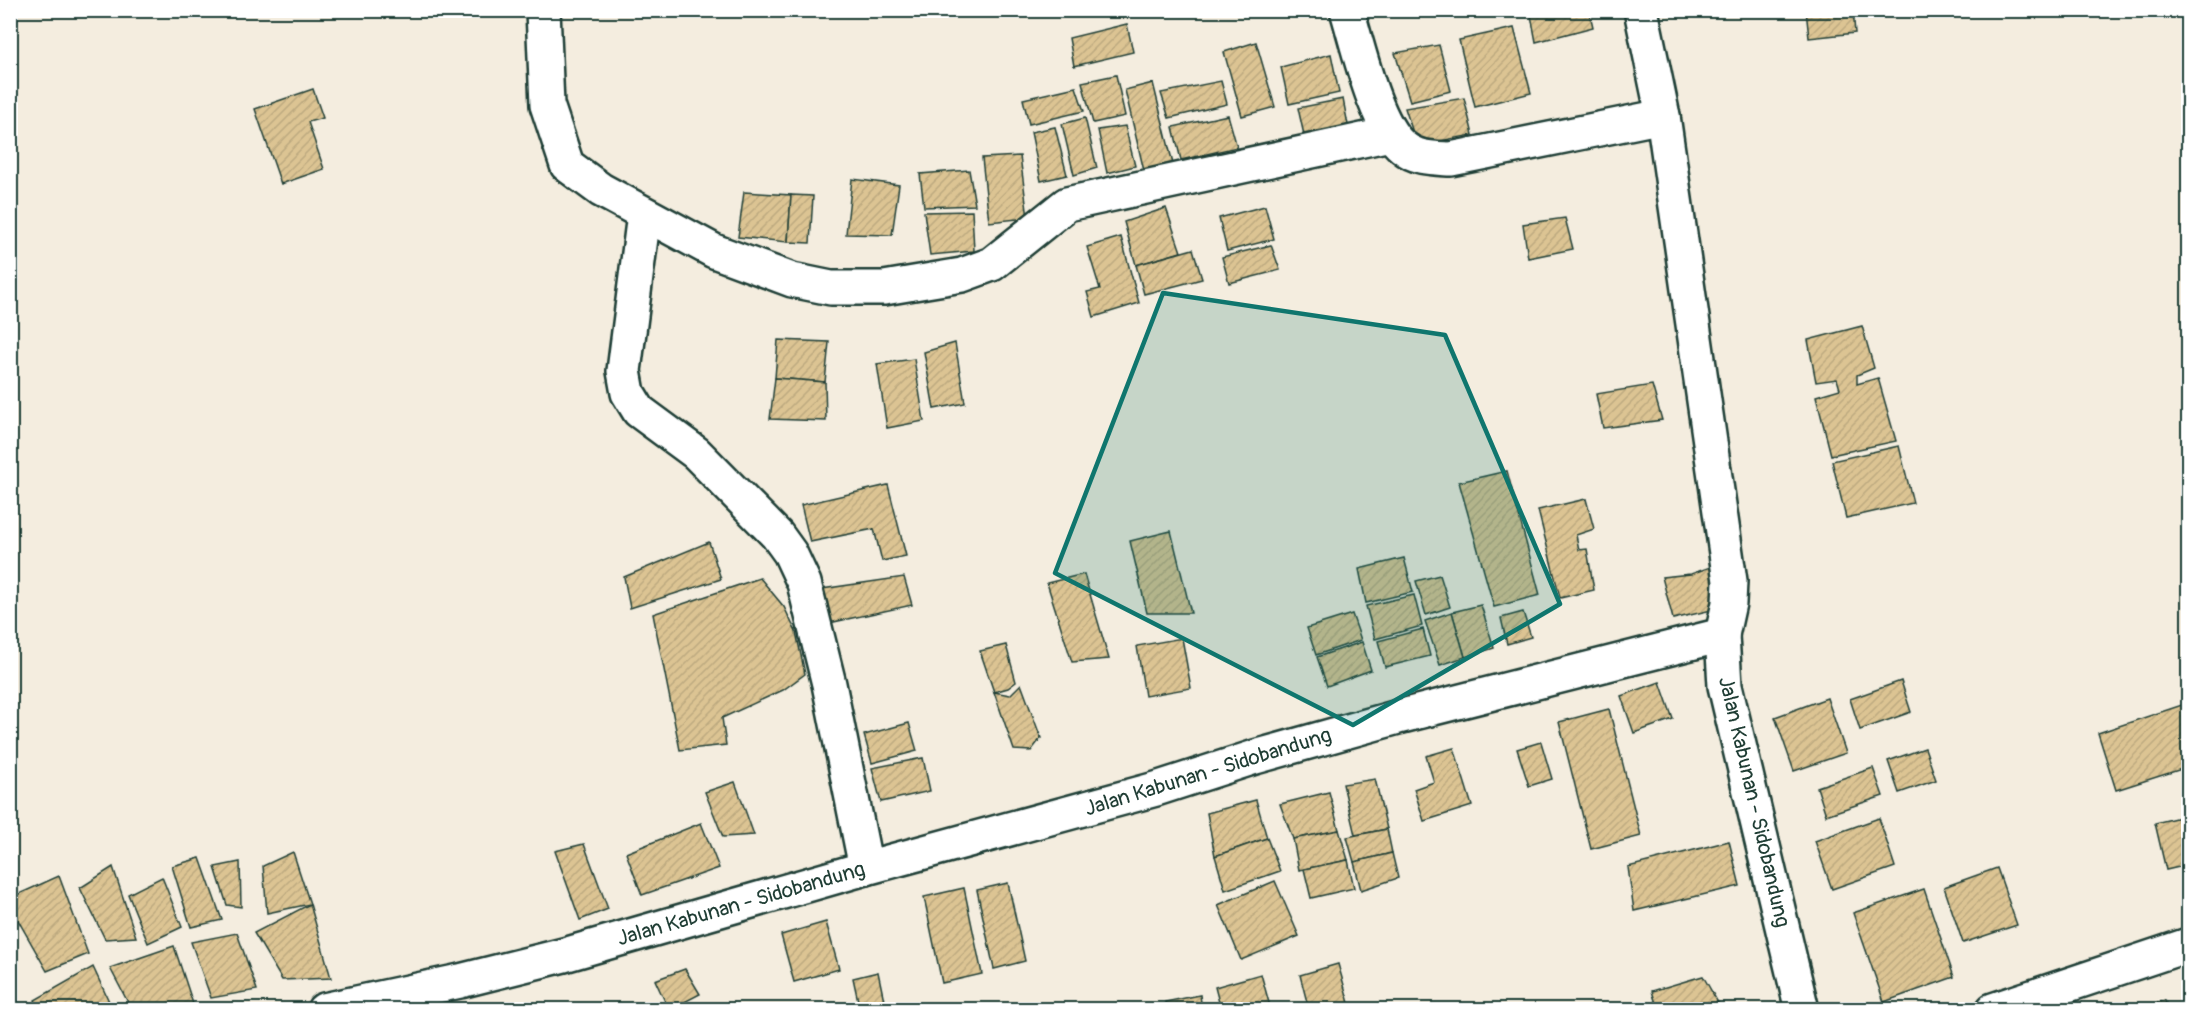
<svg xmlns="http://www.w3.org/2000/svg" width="2199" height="1020" font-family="Pangolin,sans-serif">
<defs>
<pattern id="building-hatch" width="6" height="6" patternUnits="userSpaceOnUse" patternTransform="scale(1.5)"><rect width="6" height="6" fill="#dcc493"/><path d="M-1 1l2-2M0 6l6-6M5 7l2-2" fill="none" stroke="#bca97f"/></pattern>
</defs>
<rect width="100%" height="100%" fill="#f4eddf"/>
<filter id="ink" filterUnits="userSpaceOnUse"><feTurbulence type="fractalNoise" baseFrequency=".0167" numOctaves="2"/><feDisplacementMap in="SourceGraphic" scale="12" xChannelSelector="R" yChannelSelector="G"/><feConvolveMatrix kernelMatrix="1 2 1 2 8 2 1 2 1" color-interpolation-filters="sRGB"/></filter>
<g filter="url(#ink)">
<g fill="url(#building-hatch)" stroke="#1f3d34" stroke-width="1.5">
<path d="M1530 10H1589L1593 27 1536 42Z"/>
<path d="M1669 10H1693L1670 15Z"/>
<path d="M1806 10H1853L1855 33 1809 38Z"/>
<path d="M1127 24 1133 52 1074 66 1069 38Z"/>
<path d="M1514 28 1531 93 1475 107 1459 40Z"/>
<path d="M1256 42 1275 107 1242 116 1224 52Z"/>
<path d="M1439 45 1451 91 1410 101 1395 53Z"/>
<path d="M1331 54 1339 93 1289 104 1281 67Z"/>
<path d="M1116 75 1125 116 1093 123 1082 82Z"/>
<path d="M1221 81 1227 104 1169 118 1161 93Z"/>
<path d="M1153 83 1173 164 1144 171 1125 90Z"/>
<path d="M1076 87 1084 111 1029 124 1023 99Z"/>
<path d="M313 89 323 118 308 122 324 169 281 184 255 109Z"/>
<path d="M1464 98 1473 135 1417 145 1405 108Z"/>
<path d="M1343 99 1348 125 1304 135 1298 108Z"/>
<path d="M1228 115 1237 147 1181 160 1173 127Z"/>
<path d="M1085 118 1097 168 1074 175 1062 124Z"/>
<path d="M1125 126 1135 166 1107 173 1098 130Z"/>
<path d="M1055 127 1067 175 1041 181 1031 132Z"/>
<path d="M1020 156 1028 218 989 222 982 158Z"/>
<path d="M969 170 975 205 924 207 920 174Z"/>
<path d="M852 179 899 185 892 235 846 234Z"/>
<path d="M744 192 791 195 788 242 738 237Z"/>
<path d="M791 195 813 196 810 243 788 242Z"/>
<path d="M1265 206 1274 239 1227 251 1219 218Z"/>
<path d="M1166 208 1181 252 1136 265 1124 222Z"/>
<path d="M972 211 974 251 930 255 924 212Z"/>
<path d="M1565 218 1573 249 1528 258 1523 224Z"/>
<path d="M1121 237 1139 303 1094 317 1087 292 1100 289 1087 247Z"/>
<path d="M1271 245 1280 270 1229 283 1222 257Z"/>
<path d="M1193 249 1202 279 1144 294 1136 265Z"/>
<path d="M1862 326 1874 368 1857 375V384L1878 378 1896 441 1831 455 1816 396 1840 389 1837 379 1816 382 1808 340Z"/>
<path d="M778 340 829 342 825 382 775 378Z"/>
<path d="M955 343 965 403 934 409 924 352Z"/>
<path d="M914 359 924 421 887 428 877 364Z"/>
<path d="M775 378 825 382 826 421 770 419Z"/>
<path d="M1652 385 1662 420 1603 428 1596 394Z"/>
<path d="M1899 446 1913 503 1846 518 1832 461Z"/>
<path d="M1507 471 1540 595 1494 607 1459 482Z"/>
<path d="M888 485 906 556 882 561 874 529 810 542 801 505Z"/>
<path d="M1586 499 1594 529 1576 535 1579 550 1587 549 1594 590 1560 598 1538 510Z"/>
<path d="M1171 531 1191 613H1147L1130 541Z"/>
<path d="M709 542 721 579 630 608 624 577Z"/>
<path d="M1404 558 1413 592 1366 603 1359 569Z"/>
<path d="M1713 566 1716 609 1673 619 1662 577 1691 574Z"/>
<path d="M1084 574 1109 659 1072 662 1047 583Z"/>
<path d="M1440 575 1450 607 1426 615 1416 581Z"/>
<path d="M904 577 912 605 829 623 822 589Z"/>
<path d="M760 578 784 607 796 632 805 674 783 690 722 718 726 745 680 750 653 614Z"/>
<path d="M1414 595 1422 626 1375 639 1366 606Z"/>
<path d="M1481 605 1494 648 1465 657 1452 612Z"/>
<path d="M1452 612 1465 657 1440 665 1425 621Z"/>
<path d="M1523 612 1531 637 1507 644 1501 618Z"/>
<path d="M1352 614 1361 640 1316 655 1307 628Z"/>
<path d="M1423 629 1430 656 1385 667 1378 641Z"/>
<path d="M1182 638 1191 688 1145 696 1137 646Z"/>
<path d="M1362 642 1371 670 1327 686 1317 657Z"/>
<path d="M1006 645 1016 682 1008 688 994 692 980 651Z"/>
<path d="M1901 681 1911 712 1860 730 1850 699Z"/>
<path d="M1660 682 1673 719 1634 733 1621 696Z"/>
<path d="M1021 684 1041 738 1031 751 1014 750 994 692 1010 695Z"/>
<path d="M1827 698 1846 753 1794 771 1775 717Z"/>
<path d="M2188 703V767L2116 790 2098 733Z"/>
<path d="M1609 709 1641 836 1591 849 1559 722Z"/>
<path d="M909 723 917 751 872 763 864 735Z"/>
<path d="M1541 742 1552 779 1529 786 1517 749Z"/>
<path d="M1454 748 1472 806 1424 821 1414 789 1434 782 1426 756Z"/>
<path d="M1925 748 1936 780 1899 793 1888 761Z"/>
<path d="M923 758 930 791 881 802 872 768Z"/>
<path d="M1873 768 1883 796 1826 815 1817 787Z"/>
<path d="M1375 779 1387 829 1355 835 1343 784Z"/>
<path d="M735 782 754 835 723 837 705 792Z"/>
<path d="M1329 792 1339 830 1293 839 1280 804Z"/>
<path d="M1256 800 1267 838 1215 856 1207 813Z"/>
<path d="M2188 815V865L2166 870 2155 823Z"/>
<path d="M1879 818 1895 867 1832 889 1815 841Z"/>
<path d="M701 823 719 868 642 895 626 853Z"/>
<path d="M1387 829 1392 853 1354 862 1347 837Z"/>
<path d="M1339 830 1348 860 1299 870 1293 839Z"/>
<path d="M1267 838 1280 871 1225 890 1215 856Z"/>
<path d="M1729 841 1740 886 1634 911 1628 867Z"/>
<path d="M584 844 608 909 580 920 555 851Z"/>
<path d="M293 852 310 904 267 913 263 866Z"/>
<path d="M1392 853 1398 878 1361 890 1354 862Z"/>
<path d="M200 858 222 920 191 927 172 866Z"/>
<path d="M1348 860 1354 888 1311 898 1304 869Z"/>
<path d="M240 862 241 907 227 905 215 867Z"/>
<path d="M113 867 136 937 105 939 80 888Z"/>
<path d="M1997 868 2017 925 1963 943 1944 887Z"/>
<path d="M59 876 88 954 47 971 10 906V898Z"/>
<path d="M162 877 182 927 148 943 128 894Z"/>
<path d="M1275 881 1299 936 1241 960 1218 905Z"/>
<path d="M1008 883 1025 961 994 969 977 890Z"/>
<path d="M964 888 982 974 942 983 924 897Z"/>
<path d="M1924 889 1954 977 1884 1002 1853 913Z"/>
<path d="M310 904 331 978 282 980 254 933Z"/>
<path d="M826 922 839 969 794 982 781 935Z"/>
<path d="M237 933 257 990 211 998 191 942Z"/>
<path d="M174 946 195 1010H132L110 968Z"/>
<path d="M1338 964 1351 1010H1309L1300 975Z"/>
<path d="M93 967 113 1010H40L35 1000Z"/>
<path d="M685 969 700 994 669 1010 655 980Z"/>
<path d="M878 972 886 1010H860L853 978Z"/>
<path d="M1261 974 1271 1010H1221L1215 987Z"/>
<path d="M1703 976 1722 1010H1658L1652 991Z"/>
<path d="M2188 991V1010H2186L2181 994Z"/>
<path d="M1200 995 1202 1010H1167L1165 1002Z"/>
<path d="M2165 1000 2168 1010H2135Z"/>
<path d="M1155 1004V1010H1122V1008Z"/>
</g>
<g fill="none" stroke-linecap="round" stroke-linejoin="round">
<g stroke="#1f3d34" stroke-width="38">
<g id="street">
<path d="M543 10 547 105 567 165 601 190 714 251 792 280 831 288H884L962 275 992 264 1067 204 1390 134"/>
<path d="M1347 10C1358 46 1375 125 1403 147 1417 159 1434 158 1451 159L1663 116 1730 581 1729 603 1722 635"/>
<path d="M1641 10 1663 116"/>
<path d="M644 214 624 371 628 393 639 411 696 453 777 535 790 553 804 583 829 684 866 868"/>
<path d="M1993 1010 2188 945"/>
</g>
</g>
<g stroke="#1f3d34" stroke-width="38">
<path id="secondary" d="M324 1010 460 981 564 955 866 868 1156 789 1255 757 1398 717 1722 635 1725 686 1802 1010"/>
</g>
<use href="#street" stroke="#fff" stroke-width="33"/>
<use href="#secondary" stroke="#fff" stroke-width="33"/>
</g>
</g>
<path fill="#0f766e" fill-opacity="0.2" stroke="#0f766e" stroke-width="4.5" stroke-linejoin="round" d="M1163 293 1445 335 1560 604 1353 725 1055 573Z"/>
<g text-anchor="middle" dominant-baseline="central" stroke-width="5" stroke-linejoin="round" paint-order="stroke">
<g font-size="21" fill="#1f3d34" stroke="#fff">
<text transform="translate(1208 772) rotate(-17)">Jalan Kabunan - Sidobandung</text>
<text transform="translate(1754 802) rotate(77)">Jalan Kabunan - Sidobandung</text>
<text transform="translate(741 904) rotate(-16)">Jalan Kabunan - Sidobandung</text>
</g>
</g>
<rect width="2199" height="1020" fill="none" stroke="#fff" stroke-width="36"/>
<rect x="18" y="18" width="2163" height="984" fill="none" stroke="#1f3d34" stroke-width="2" filter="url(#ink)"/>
</svg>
